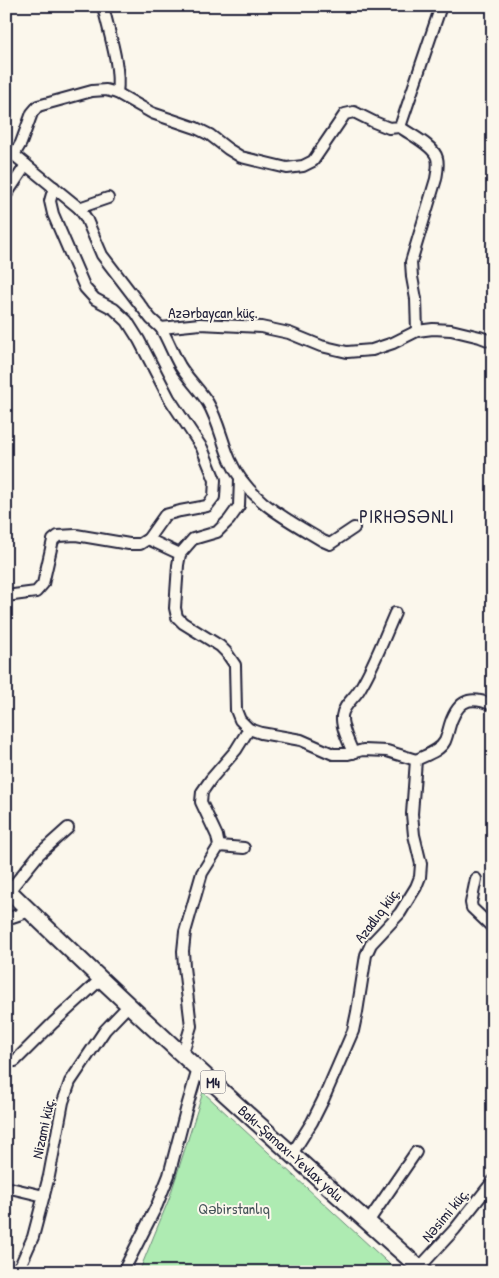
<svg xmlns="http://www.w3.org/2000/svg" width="499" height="1278" font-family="'Patrick Hand',sans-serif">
<rect width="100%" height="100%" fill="#fbf7ec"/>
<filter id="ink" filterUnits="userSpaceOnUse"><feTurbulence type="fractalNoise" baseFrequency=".02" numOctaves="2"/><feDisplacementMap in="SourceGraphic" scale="10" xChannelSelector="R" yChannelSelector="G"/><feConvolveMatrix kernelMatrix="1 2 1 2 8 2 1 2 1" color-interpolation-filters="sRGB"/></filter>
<g filter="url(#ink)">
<path fill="#aeebb2" stroke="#688676" d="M203 1092 398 1272H139L169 1199Z"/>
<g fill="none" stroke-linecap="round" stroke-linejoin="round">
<g stroke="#22223b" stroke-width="14">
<g id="minor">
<path d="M103 6C109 33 121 67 117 93"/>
<path d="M400 127C411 135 434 146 437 158 439 165 437 172 436 179L411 262 412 277 416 299 417 331"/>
<path d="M6 152 14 155 79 208 86 218 102 255 151 319 161 328 200 324 261 327 289 333 321 346 347 352 372 350 393 343 417 331 433 329 451 330 480 337 493 342"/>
<path d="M14 155 21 143 32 113 38 106 92 91 106 90 117 93 152 113 196 128 210 135 228 149 241 157 287 168 303 166 313 161 345 114 354 112 374 122 389 128 400 127 441 6"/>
<path d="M6 195 26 165"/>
<path d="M79 208 108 198"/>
<path d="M161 328C168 340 173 354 180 366 188 379 200 390 208 403 218 420 222 441 230 460 248 501 287 519 323 541L330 544 354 528"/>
<path d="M240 479 239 506 229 520 217 532 193 539 180 554 178 565 175 608 177 617 183 623 220 646 226 652 235 665 236 710 240 720 249 729 261 733 301 740 333 754H348L363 750 387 751 416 760"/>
<path d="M148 539 180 554"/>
<path d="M6 596 36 592 43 584 53 540 58 536 76 535 129 544H140L148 539 165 515 180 511 207 506 214 497 215 480 202 448 169 398 139 340 127 321 114 309 95 299 85 288 53 214 50 201 54 187"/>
<path d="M353 753C349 742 341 728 342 716 343 706 354 698 359 690 374 666 384 638 395 613"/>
<path d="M219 846 244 848"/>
<path d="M476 879 471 903 472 908 493 928"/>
<path d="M9 891 39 854 68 828"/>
<path d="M6 919 30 911"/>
<path d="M181 1053 185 1046 191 1026 184 967 183 951 185 932 202 873 219 846 217 836 201 802 202 792 211 779 236 750 249 729"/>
<path d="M6 1062 15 1061 53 1023 101 979"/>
<path d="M292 1154 312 1122 323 1100 353 1031 357 1012 366 955 371 944 400 913 416 887 420 877 421 864 414 835 412 814 416 760C426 755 440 751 445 741 448 734 449 726 452 719 461 697 474 697 493 705"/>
<path d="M6 1187 44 1196"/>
<path d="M368 1222 416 1152"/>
<path d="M419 1268 455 1229 493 1181"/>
<path d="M15 1272 21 1264 33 1237 49 1176 63 1102 70 1082 105 1030 129 1005"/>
<path d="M123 1272 157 1205 169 1175 186 1110 198 1069"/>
</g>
</g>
<g stroke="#22223b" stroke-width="19">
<path id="highway" d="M6 888C141 1020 282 1146 424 1272"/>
</g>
<use href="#minor" stroke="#fbf7ec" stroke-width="10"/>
<use href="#highway" stroke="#fbf7ec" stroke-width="15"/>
</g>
</g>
<g text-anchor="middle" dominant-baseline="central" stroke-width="4" stroke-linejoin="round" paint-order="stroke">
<rect fill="#fbf7ec" stroke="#636270" stroke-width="1" x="200.5" y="1070.5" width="25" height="23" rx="4"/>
<g font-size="14" font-weight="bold" fill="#22223b">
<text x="213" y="1082">M4</text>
</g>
<g font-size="15" fill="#22223b" stroke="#fbf7ec">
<text x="213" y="312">Azərbaycan küç.</text>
<text transform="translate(377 915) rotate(-53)">Azadlıq küç.</text>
<text transform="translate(43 1128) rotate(-78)">Nizami küç.</text>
<text transform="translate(291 1153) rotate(42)">Bakı-Şamaxı-Yevlax yolu</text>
<text transform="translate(445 1215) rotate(-50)">Nəsimi küç.</text>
</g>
<g font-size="15" fill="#455459" stroke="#fbf7ec">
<text x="234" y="1208">Qəbirstanlıq</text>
</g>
<g font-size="18" letter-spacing="1" fill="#22223b" stroke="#fbf7ec">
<text x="407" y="516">PIRHƏSƏNLI</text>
</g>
</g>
<rect width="499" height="1278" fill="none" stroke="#fbf7ec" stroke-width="25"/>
<rect x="12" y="12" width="474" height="1253" fill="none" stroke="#22223b" stroke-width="2" filter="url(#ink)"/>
</svg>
